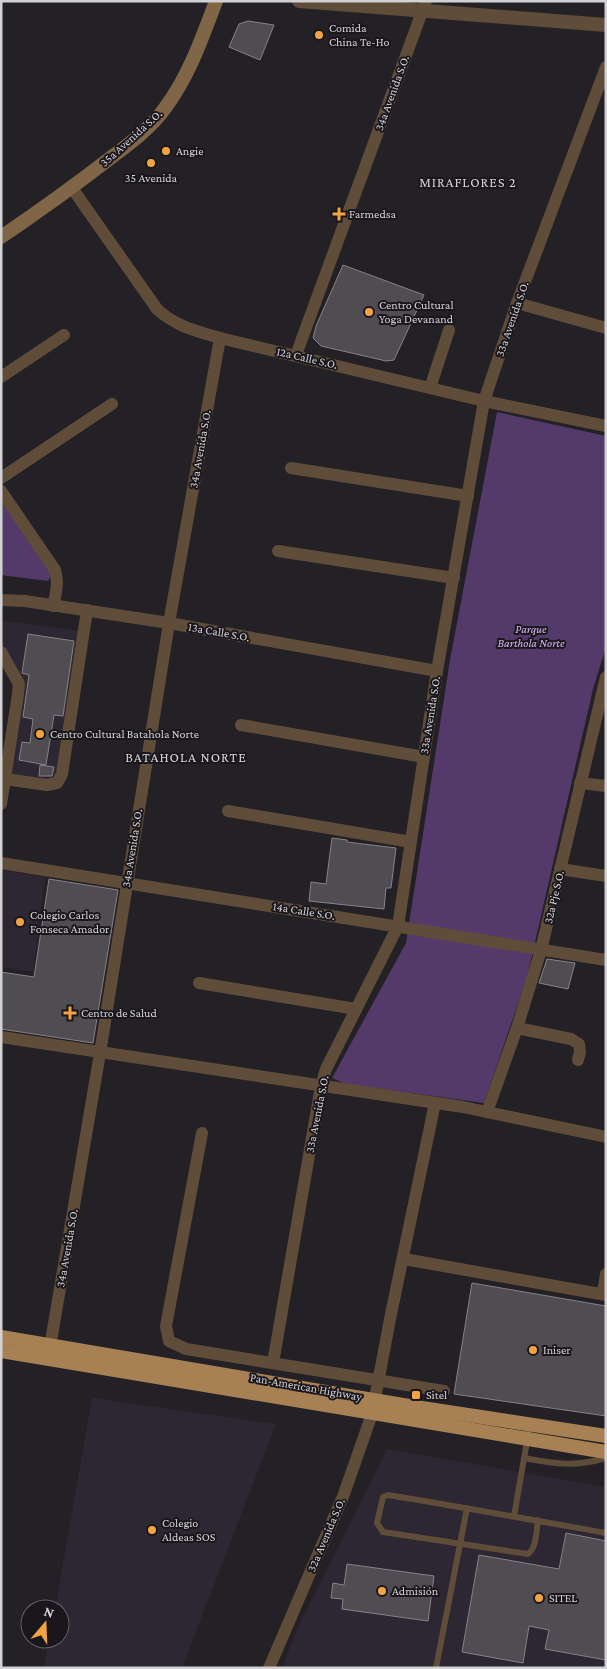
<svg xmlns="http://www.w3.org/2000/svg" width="607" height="1669" font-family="'Crimson Pro',serif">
<rect width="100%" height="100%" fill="#232126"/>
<g fill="#2c2732">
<path d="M1 621 84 631 57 783 5 779 18 694 1 652Z"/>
<path d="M1 870 45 877 33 972 1 967Z"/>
<path d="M92 1398 276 1424 182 1668H44L49 1639H60V1609H55Z"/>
<path d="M387 1449 606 1487V1668H282L298 1627Z"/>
</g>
<g fill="#533a6a">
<path d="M497 412 606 436V647L593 689 527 977 484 1103 346 1084 332 1078 406 943 450 660Z"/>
<path d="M1 491 55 570 48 581 1 575Z"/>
</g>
<g fill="#4f4c52" stroke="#858288">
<path d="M248 21 274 25 260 60 229 47 239 24Z"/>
<path d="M343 265 424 295 394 360 386 361 321 346 313 338 316 326Z"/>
<path d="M28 634 74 641 63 716 54 715 46 765 19 760 22 742 30 743 33 719 23 717 29 675 22 673Z"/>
<path d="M40 765 54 767 52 776H39Z"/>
<path d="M332 838 347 840V842L396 848 391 888H386L384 909 309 901 311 882 326 884Z"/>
<path d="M49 879 118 890 93 1043 1 1029V972L34 977Z"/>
<path d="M547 959 575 963 568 989 539 983Z"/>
<path d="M472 1283 606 1306V1416L454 1394Z"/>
<path d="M566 1533 606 1541V1660L545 1649 549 1630 529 1626 523 1663 462 1652 479 1555 559 1569Z"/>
<path d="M347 1564 434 1576 428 1621 342 1609 343 1599 331 1598 333 1583 344 1585Z"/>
</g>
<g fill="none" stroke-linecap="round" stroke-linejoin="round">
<g stroke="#5f4d3a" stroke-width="6">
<path d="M524 1458C555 1464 575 1467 606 1458"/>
<path d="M514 1516 530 1424"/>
<path d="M538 1520C536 1531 537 1547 528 1554L383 1532 377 1523 383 1497 388 1495C461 1507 533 1520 606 1533"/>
<path d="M436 1668 467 1508"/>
</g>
<g stroke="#5f4d3a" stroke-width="12">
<path d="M72 188 157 309C175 326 196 331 220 338L484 401 606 426"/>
<path d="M517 303 606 328"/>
<path d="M296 355 426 1"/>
<path d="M1 377 64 335"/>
<path d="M430 388 449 330"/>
<path d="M291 468 468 496"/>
<path d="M1 478 112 404"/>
<path d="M1 491 55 570C59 583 56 593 53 606"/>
<path d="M278 551 454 578"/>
<path d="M1 600 25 601 169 623 437 671"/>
<path d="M1 652 19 684 18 694 1 804"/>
<path d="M241 725 424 757"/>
<path d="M5 779 47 785 57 783 62 774 87 610"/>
<path d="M580 783 606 786"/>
<path d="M228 811 411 842"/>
<path d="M1 863 606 960"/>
<path d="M560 869 606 876"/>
<path d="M199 983 356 1009"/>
<path d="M517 1028 571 1039 579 1044 580 1052 578 1060"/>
<path d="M1 1037 463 1107 606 1137"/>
<path d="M487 1112 517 1028 541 950 606 677"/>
<path d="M202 1133 166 1326 169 1341 186 1349 444 1391"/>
<path d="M404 1259 606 1295"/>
<path d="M603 1294 606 1274"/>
<path d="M49 1353 100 1053 169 623 220 338"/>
<path d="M273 1363 321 1086 326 1069 398 926 437 671 484 401 517 303 606 67"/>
<path d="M269 1668 344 1494 372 1414 391 1314 435 1103"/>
</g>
<path stroke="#5f4d3a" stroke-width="14" d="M299 1 606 25"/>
<path stroke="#816547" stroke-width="14" d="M1 237C38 212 74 186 109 159 129 144 151 128 165 108 189 76 202 38 216 1"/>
<g stroke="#a78054" stroke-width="14">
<path d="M1 1337 415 1407 606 1436"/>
<path d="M1 1351 606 1452"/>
</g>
</g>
<g fill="#f3a442" stroke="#1a171c" stroke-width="2">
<circle cx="319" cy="35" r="5"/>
<circle cx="166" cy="151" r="5"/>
<circle cx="151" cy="163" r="5"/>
<path d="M336.5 206.5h5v5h5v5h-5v5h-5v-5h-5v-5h5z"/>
<circle cx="369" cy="312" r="5"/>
<circle cx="40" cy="734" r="5"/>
<circle cx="20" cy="922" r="5"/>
<path d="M67.5 1005.5h5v5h5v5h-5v5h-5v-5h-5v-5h5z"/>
<circle cx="533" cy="1350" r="5"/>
<rect x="411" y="1390" width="10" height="10" rx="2.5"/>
<circle cx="152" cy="1530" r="5"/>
<circle cx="382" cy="1591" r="5"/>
<circle cx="539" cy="1598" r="5"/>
</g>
<g text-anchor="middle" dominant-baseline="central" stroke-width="4" stroke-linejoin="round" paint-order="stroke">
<g font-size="12" fill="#d2d1d4" stroke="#1a171c" text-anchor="start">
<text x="329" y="28">Comida<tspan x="329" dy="14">China Te-Ho</tspan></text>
<text x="176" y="151">Angie</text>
<text x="151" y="178" text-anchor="middle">35 Avenida</text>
<text x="349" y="214">Farmedsa</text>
<text x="379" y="305">Centro Cultural<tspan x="379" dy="14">Yoga Devanand</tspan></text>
<text x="50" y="734">Centro Cultural Batahola Norte</text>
<text x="30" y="915">Colegio Carlos<tspan x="30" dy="14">Fonseca Amador</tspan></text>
<text x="81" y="1013">Centro de Salud</text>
<text x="543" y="1350">Iniser</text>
<text x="426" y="1395">Sitel</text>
<text x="162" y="1523">Colegio<tspan x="162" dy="14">Aldeas SOS</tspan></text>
<text x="392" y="1591">Admisión</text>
<text x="549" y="1598">SITEL</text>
</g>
<g font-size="12" fill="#d2d1d4" stroke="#1a171c">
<text transform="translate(392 93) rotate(-70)">34a Avenida S.O.</text>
<text transform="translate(131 138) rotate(-42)">35a Avenida S.O.</text>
<text transform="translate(512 319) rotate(-71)">33a Avenida S.O.</text>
<text transform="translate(307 358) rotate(13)">12a Calle S.O.</text>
<text transform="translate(200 449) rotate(-80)">34a Avenida S.O.</text>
<text transform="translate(219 632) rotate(10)">13a Calle S.O.</text>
<text transform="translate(430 715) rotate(-81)">33a Avenida S.O.</text>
<text transform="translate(132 848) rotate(-81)">34a Avenida S.O.</text>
<text transform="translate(554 897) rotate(-77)">32a Pje S.O.</text>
<text transform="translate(304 911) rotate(9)">14a Calle S.O.</text>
<text transform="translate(317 1114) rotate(-79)">33a Avenida S.O.</text>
<text transform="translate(67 1248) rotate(-80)">34a Avenida S.O.</text>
<text transform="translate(306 1387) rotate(10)">Pan-American Highway</text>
<text transform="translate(326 1535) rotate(-67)">32a Avenida S.O.</text>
</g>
<g font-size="12" font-style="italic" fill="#d7b8f6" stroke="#1a171c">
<text x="531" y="629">Parque<tspan x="531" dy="14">Barthola Norte</tspan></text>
</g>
<g font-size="14" letter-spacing="1" fill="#d4d1d7" stroke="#1a171c">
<text x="468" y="182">MIRAFLORES 2</text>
<text x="186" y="757">BATAHOLA NORTE</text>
</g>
</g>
<rect width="607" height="1669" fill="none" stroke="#d2d1d4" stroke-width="5"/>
<g transform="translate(45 1624) rotate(19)"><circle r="24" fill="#1a171c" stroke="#646166"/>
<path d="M0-4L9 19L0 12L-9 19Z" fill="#f3a442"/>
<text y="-8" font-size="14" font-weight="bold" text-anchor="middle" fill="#d2d1d4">N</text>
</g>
</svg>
